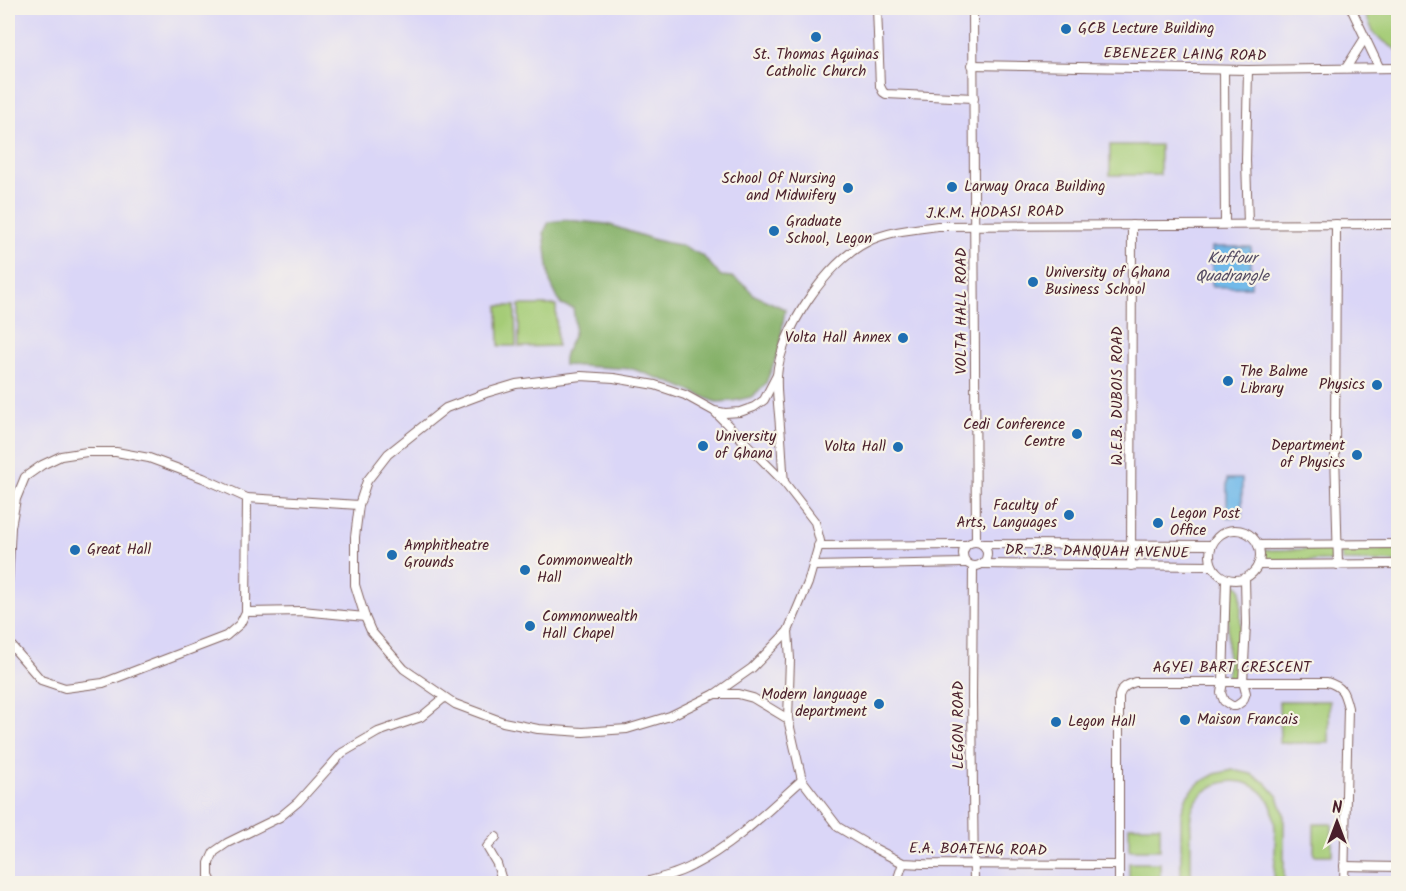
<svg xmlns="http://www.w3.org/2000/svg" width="1406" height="891" font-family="Kalam,sans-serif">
<rect width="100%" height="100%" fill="#f7f3e8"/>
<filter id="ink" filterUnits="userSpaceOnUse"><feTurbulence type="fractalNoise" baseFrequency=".0167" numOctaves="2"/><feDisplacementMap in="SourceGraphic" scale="12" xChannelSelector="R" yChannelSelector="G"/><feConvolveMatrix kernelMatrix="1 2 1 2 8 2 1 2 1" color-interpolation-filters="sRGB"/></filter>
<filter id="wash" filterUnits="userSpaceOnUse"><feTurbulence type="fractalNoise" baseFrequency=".008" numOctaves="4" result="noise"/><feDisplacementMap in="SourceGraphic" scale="24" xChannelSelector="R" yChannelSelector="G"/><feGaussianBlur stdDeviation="1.35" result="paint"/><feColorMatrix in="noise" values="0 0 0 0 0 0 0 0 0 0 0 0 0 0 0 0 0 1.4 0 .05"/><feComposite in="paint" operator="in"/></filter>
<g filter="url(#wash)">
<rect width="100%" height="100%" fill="#e9e2c0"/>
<rect fill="#dad6f7" x="8" y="8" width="1390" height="875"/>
<g fill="#a5cc77" stroke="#787651" stroke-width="1.5">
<path d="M1362 8H1398V51L1375 35Z"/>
<rect x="1110" y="145" width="50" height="30"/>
<path d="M519 305H556L557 346 519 347Z"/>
<path d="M498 306H515L516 346H499Z"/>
<path d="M1330 549 1334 554V558L1332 561 1263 562 1261 557 1264 550Z"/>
<path d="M1398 549V562L1342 561 1341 552 1342 550Z"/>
<path d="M1232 584H1237L1241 589 1240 678 1237 681 1227 678 1229 587Z"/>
<path d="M1279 701H1329V743H1280Z"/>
<path d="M1233 770 1251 774 1266 783 1278 797 1284 814V883H1274C1274 863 1279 818 1269 801 1250 769 1199 778 1191 814 1190 821 1191 830 1191 837 1191 853 1191 868 1191 883H1181V813L1187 796 1199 783 1215 774Z"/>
<rect x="1314" y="824" width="18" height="31"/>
<rect x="1129" y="826" width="31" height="24"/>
<rect x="1129" y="863" width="31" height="20"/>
</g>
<path fill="#84b068" stroke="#67684a" stroke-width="1.5" d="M566 220 607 224 655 240 683 246 703 256 721 276 732 277 745 285 754 295 785 309 779 351 765 385 751 397 733 401 716 402 677 385 633 369 564 365C562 353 571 344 574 333 576 325 574 315 573 308L561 305 550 282 544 232 549 222Z"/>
<g fill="#71b9e9" stroke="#5e6c8a" stroke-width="1.5">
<rect x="1212" y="247" width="39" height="40"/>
<rect x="1227" y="479" width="15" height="38"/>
</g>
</g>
<g filter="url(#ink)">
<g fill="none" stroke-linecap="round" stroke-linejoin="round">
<g stroke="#82635f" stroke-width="10">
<g id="minor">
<path d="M877 8 880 86 883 92 886 94 974 98"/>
<path d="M973 8 976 542"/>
<path d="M1351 8 1379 67"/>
<path d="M972 65 1248 70 1398 68"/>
<path d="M1346 68 1365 38"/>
<path d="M1224 70 1225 224"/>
<path d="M1248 70 1246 160 1248 224"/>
<path d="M1336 224 1335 451 1338 565"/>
<path d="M714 411 784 482 815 522 820 541 808 583 788 631 752 668 715 694 670 716 627 729 583 732 538 729 503 722 455 704 404 669 371 631 365 617 355 585V537L359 505 367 481 388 454 446 408 486 393 516 384 581 376 614 378 655 385 685 395 714 411 725 413 740 412 754 407 764 400 777 375"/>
<path d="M784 482C782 463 782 445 780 427 779 410 776 393 777 376 780 331 827 262 867 242 888 231 915 229 938 226L1398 224"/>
<circle cx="1235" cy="555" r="25"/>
<circle cx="975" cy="554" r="12"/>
<path d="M982 544 1211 545"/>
<path d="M1258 545 1398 544"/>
<path d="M818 546 966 545"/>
<path d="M981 564 1212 566"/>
<path d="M1258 565 1398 564"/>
<path d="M813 566 966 563"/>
<path d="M973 566 972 698 974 884"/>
<path d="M1131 566 1132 225"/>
<path d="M1226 579 1223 682 1221 693 1224 701 1232 706H1236L1243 701 1246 693 1243 682 1246 624 1245 578"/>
<path d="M8 584 11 527 16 499 25 477 42 465 61 456 87 452H116L149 458 203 478 247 498 359 505"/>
<path d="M246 612 247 498"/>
<path d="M788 631 790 659 788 719 802 780 838 827 870 846 903 863 923 864 1119 865"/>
<path d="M8 635 10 644 41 680 65 688 103 683 226 636 240 624 246 612 302 611 365 617"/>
<path d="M715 694H738L753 698 788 719"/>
<path d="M496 837 487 847 497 864 503 884"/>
<path d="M1344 866 1398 867"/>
<path d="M213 884 209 876V863L214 852 227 843 280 817 298 802 342 753 378 732 421 717 444 698"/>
<path d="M638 884C656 879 676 875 692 866 734 845 767 811 802 780"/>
<path d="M896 884 903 863"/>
<path d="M1119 884V696C1122 687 1127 685 1135 682H1327C1343 687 1344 692 1348 708L1344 884"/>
</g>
</g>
<use href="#minor" stroke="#fff" stroke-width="8"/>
</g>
</g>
<g fill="#1f6fb2" stroke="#f7f3e8" stroke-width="2">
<circle cx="1066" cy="29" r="6"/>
<circle cx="816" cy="37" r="6"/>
<circle cx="952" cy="187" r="6"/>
<circle cx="848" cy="188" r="6"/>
<circle cx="774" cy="231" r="6"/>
<circle cx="1033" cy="282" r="6"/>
<circle cx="903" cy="338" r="6"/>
<circle cx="1228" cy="381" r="6"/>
<circle cx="1377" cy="385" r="6"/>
<circle cx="1077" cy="434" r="6"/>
<circle cx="703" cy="446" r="6"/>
<circle cx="898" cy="447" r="6"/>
<circle cx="1357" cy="455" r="6"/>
<circle cx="1069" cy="515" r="6"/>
<circle cx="1158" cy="523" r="6"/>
<circle cx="75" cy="550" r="6"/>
<circle cx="392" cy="555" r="6"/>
<circle cx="525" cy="570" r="6"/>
<circle cx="530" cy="626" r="6"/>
<circle cx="879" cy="704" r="6"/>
<circle cx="1185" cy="720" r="6"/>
<circle cx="1056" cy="722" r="6"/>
</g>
<g text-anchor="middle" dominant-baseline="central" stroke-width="4.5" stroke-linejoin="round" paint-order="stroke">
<g font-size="15" fill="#4a1f2b" stroke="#f7f3e8" text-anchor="start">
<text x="1078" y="29">GCB Lecture Building</text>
<text x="816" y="55" text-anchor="middle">St. Thomas Aquinas<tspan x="816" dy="17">Catholic Church</tspan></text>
<text x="836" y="179" text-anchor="end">School Of Nursing<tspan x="836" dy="17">and Midwifery</tspan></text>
<text x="964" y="187">Larway Oraca Building</text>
<text x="786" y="222">Graduate<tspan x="786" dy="17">School, Legon</tspan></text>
<text x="1045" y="273">University of Ghana<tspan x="1045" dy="17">Business School</tspan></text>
<text x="891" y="338" text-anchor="end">Volta Hall Annex</text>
<text x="1240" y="372">The Balme<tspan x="1240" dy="17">Library</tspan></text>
<text x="1365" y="385" text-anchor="end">Physics</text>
<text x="1065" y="425" text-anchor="end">Cedi Conference<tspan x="1065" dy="17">Centre</tspan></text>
<text x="715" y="437">University<tspan x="715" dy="17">of Ghana</tspan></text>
<text x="1345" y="446" text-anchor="end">Department<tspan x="1345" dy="17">of Physics</tspan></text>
<text x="886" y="447" text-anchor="end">Volta Hall</text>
<text x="1057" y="506" text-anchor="end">Faculty of<tspan x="1057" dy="17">Arts, Languages</tspan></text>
<text x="1170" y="514">Legon Post<tspan x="1170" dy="17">Office</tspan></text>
<text x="404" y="546">Amphitheatre<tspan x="404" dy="17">Grounds</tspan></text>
<text x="87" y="550">Great Hall</text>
<text x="537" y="561">Commonwealth<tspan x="537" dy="17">Hall</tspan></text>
<text x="542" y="617">Commonwealth<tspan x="542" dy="17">Hall Chapel</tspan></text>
<text x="867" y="695" text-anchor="end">Modern language<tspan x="867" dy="17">department</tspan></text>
<text x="1197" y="720">Maison Francais</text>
<text x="1068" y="722">Legon Hall</text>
</g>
<g font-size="15" fill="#4a1f2b" stroke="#f7f3e8">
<text transform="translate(1185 55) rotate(1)">EBENEZER LAING ROAD</text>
<text transform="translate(995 213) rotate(-1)">J.K.M. HODASI ROAD</text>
<text transform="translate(962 311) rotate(-90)">VOLTA HALL ROAD</text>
<text transform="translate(1118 396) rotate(-90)">W.E.B. DUBOIS ROAD</text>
<text transform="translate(1097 552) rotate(1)">DR. J.B. DANQUAH AVENUE</text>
<text x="1232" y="668">AGYEI BART CRESCENT</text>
<text transform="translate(959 725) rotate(-90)">LEGON ROAD</text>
<text transform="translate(978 850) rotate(1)">E.A. BOATENG ROAD</text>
</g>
<g font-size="16" font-style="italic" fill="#564d64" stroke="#f7f3e8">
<text x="1232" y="258">Kuffour<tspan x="1232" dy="18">Quadrangle</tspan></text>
</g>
</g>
<rect width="1406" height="891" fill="none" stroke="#f7f3e8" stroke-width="30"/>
<g transform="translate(1337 822)" stroke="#f7f3e8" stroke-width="4.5" paint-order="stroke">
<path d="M0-4.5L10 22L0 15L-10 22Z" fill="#4a1f2b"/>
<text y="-9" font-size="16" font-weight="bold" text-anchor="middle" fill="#4a1f2b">N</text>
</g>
</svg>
